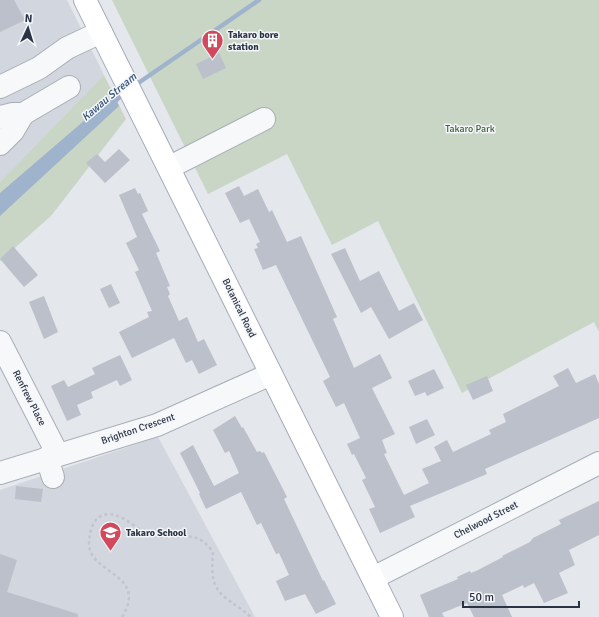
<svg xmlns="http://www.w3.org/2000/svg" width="599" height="617" viewBox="0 0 599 617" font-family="Signika,sans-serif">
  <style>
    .built { fill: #d2d6de }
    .green { fill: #c9d6c5 }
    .water { fill: #9fb4cc }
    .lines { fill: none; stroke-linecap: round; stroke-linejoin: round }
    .stream { stroke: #9fb4cc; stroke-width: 4.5 }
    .building { fill: #bbc0ca }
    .minor-casing { stroke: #a9aeb7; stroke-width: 24 }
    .major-casing { stroke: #a3abb8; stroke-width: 24 }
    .path { stroke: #c2c5cb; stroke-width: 2.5; stroke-dasharray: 3 3; stroke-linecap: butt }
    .minor { stroke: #f7f8fa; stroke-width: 22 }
    .major { stroke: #fff; stroke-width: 22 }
    .labels { text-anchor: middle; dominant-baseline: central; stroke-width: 3; stroke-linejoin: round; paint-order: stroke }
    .poi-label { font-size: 10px; font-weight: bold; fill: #2b3445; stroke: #f4f6f9; text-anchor: start }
    .park-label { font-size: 10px; fill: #3f6138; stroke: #f4f6f9 }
    .street-label { font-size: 10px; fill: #2b3445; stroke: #f4f6f9 }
    .water-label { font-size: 11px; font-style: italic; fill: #34527a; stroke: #f4f6f9 }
  </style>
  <rect width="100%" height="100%" fill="#e4e7ec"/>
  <g class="built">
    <polygon points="0,0 67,0 104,75 0,182"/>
    <polygon points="158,437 255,617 0,617 0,490"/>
  </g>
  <g class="green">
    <polygon points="112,0 599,0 599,332 594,322 462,393 378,221 332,245 287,154 208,194"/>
    <polygon points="104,75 126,119 51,216 0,261 0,182"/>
  </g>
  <polygon class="water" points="114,95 119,106 0,216 0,193"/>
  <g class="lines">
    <g class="stream">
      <polyline points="134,86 259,0"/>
      <polyline points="112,104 124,93"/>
    </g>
  </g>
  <g class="building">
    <polygon points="0,0 14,0 25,20 0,32"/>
    <polygon points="219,53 226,68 203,79 196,64"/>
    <polygon points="119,149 130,160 105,183 86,163 97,154 105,162"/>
    <polygon points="239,186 244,196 258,189 269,212 272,210 287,242 301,236 337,317 333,319 354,368 380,354 392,378 372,388 395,434 382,440 387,453 384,454 404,495 429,483 422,469 441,461 434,447 447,440 453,452 491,434 489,430 506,422 503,414 559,386 553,376 568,368 576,383 595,374 599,384 599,418 485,469 487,474 410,506 415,517 380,533 369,509 375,507 362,480 366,478 354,454 352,455 347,444 360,438 344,403 336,407 323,381 330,377 276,265 263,270 254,249 258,248 256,244 260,242 249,219 240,223 225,193"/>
    <polygon points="135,188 138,194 140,193 148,211 142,214 160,251 156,253 170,286 167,287 170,294 168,296 179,321 187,317 198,342 204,339 217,365 199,374 192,360 186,363 174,338 132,358 119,332 149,317 147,312 152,311 135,272 139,270 126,243 137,237 119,195"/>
    <polygon points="13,246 38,275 24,287 0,259"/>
    <polygon points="345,248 360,281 379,271 399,311 414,303 423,320 389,339 371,307 361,313 331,254"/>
    <polygon points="111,284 120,303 109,308 100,289"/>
    <polygon points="44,296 58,332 44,339 29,302"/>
    <polygon points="120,355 132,380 120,386 117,380 91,392 93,398 77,405 81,415 67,421 51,386 64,380 68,387 95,374 92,368"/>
    <polygon points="434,369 444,388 427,396 425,392 415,396 408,381"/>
    <polygon points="487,376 493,391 473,400 466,385"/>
    <polygon points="235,416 242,428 243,427 257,452 260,451 262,453 264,452 287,497 284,499 323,581 324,580 336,604 316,614 305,594 285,601 276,581 289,575 279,553 276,554 261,523 257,525 241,492 206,509 199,494 200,493 180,453 193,445 214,486 239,473 229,451 225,453 213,430"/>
    <polygon points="427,419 435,435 416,444 409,427"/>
    <polygon points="16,486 43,489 41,502 15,499"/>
    <polygon points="599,501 599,535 569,550 575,565 559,573 568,593 544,603 534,583 524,588 523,585 502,595 512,617 474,617 467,603 442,613 444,617 429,617 420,595 458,579 457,577 470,571 471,573 478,570 503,557 502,556 530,542 533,538 561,524 559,520"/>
    <polygon points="0,554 17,560 7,592 78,614 78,617 0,617"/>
  </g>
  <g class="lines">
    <defs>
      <g id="minor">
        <polyline points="0,87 39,68 67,48 101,32"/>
        <polyline points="0,117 13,114 23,114 69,87"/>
        <polyline points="0,144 13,131 23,114"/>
        <polyline points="170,167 264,119"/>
        <polyline points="0,342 58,455"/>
        <polyline points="47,458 53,477"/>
        <polyline points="0,473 157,425 271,374"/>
        <polyline points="373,578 599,463"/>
      </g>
      <polyline id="major" points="85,0 392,617"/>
    </defs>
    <use href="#minor" class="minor-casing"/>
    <use href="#major" class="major-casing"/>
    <path class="path" d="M122,617C149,573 88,574 89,543C90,519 102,506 126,520C134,525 143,533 152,536C156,537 163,537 167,537C189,536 199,533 213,552C209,596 221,592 251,617"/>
    <use href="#minor" class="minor"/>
    <use href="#major" class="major"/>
  </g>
  <defs>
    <symbol id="building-pin" viewBox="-11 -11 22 30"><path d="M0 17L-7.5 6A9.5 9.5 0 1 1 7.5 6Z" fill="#d1495b" stroke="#f4f6f9"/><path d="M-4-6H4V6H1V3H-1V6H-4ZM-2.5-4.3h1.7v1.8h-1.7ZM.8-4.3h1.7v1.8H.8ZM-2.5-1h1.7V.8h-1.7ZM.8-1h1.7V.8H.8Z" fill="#fff"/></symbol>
    <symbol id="school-pin" viewBox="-11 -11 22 30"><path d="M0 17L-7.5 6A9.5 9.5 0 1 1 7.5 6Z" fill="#d1495b" stroke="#f4f6f9"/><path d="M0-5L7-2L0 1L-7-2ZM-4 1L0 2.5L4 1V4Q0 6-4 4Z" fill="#fff"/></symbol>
  </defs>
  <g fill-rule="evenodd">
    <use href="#building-pin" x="200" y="28" width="25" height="34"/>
    <use href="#school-pin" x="98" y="520" width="25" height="34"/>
  </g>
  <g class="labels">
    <g class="poi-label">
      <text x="228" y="35">Takaro bore<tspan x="228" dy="12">station</tspan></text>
      <text x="126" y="533">Takaro School</text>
    </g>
    <g class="park-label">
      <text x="470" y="129">Takaro Park</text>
    </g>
    <g class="street-label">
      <text transform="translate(239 308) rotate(64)">Botanical Road</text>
      <text transform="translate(29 398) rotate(63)">Renfrew Place</text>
      <text transform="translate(138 429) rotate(-19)">Brighton Crescent</text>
      <text transform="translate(486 520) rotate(-27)">Chelwood Street</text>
    </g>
    <g class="water-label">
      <text transform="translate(109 97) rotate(-40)">Kawau Stream</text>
    </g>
  </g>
  <g transform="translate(28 28) rotate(4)" stroke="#f4f6f9" stroke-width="3" paint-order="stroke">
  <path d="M0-3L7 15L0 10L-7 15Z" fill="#2b3445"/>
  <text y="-6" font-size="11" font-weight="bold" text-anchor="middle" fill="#2b3445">N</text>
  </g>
  <path d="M463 601v6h116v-6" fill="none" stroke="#2b3445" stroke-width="2"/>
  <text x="469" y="601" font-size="12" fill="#2b3445" stroke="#f4f6f9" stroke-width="3" paint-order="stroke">50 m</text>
</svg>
